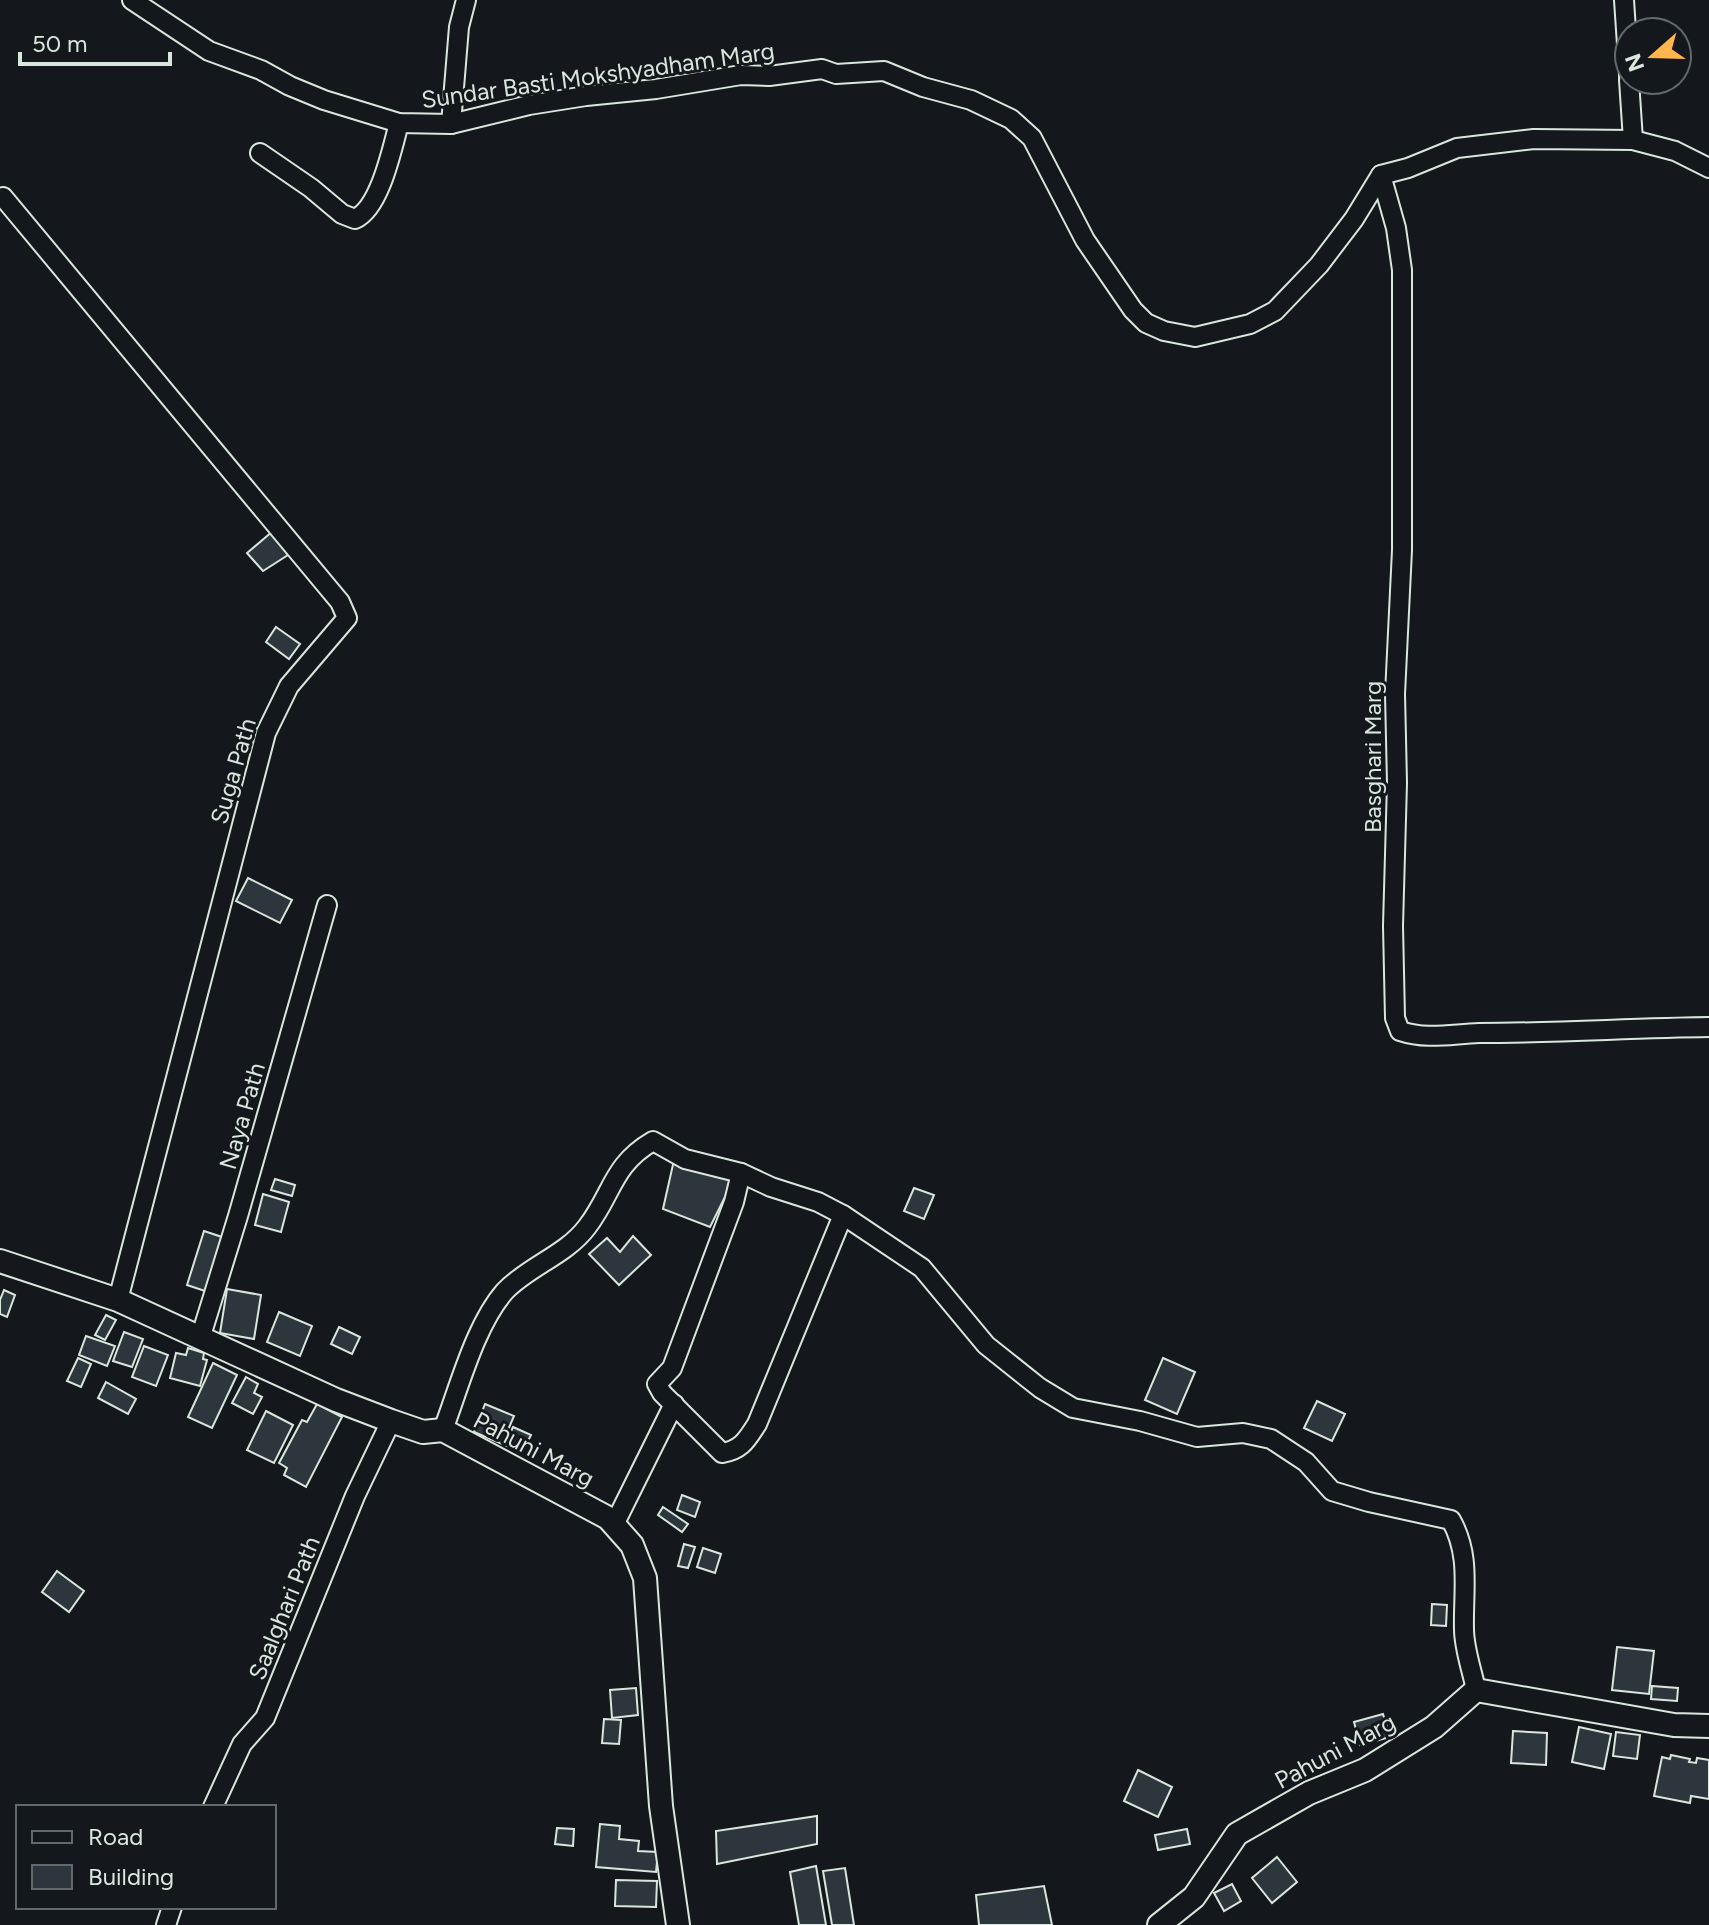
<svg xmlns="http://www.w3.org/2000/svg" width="1709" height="1925" viewBox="0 0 1709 1925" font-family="Figtree,sans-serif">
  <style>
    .building { fill: #2c363c; stroke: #d8e6dc; stroke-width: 2 }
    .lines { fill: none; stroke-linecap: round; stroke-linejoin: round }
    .minor-casing { stroke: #d8e6dc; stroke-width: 22 }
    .tertiary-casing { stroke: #d8e6dc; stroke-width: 26 }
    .minor { stroke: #14181c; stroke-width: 18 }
    .tertiary { stroke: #14181c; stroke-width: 22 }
    .labels { text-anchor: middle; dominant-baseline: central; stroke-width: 6; stroke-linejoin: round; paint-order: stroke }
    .street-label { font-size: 24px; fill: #d8e6dc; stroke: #14181c }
  </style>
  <rect width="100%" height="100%" fill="#14181c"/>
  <g class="building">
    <polygon points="273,531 288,555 263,571 247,553"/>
    <polygon points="276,627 300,644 289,659 266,642"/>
    <polygon points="248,878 292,900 280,923 236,901"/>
    <polygon points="674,1160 733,1181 710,1227 663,1209"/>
    <polygon points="275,1179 295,1185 292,1196 271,1190"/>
    <polygon points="914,1188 934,1195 924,1219 904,1211"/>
    <polygon points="263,1194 289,1202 281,1232 255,1225"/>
    <polygon points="204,1231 222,1237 208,1292 187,1285"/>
    <polygon points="633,1236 651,1255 619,1285 589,1254 607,1238 620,1252"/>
    <polygon points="227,1289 261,1295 254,1339 220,1333"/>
    <polygon points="4,1290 15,1295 7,1317 0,1314 0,1300"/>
    <polygon points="279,1312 312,1326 300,1356 267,1342"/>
    <polygon points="106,1315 116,1320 105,1340 95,1335"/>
    <polygon points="339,1327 360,1337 352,1354 331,1344"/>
    <polygon points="124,1332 143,1339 132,1367 113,1361"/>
    <polygon points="86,1336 115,1346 107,1366 79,1355"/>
    <polygon points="144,1346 168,1355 156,1386 132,1377"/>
    <polygon points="188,1348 204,1353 203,1359 207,1360 200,1386 170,1378 176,1353 186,1355"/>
    <polygon points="78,1358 91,1364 81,1387 67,1381"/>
    <polygon points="1163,1358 1195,1372 1177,1414 1145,1400"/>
    <polygon points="213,1363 237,1375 212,1428 188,1417"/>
    <polygon points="246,1377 258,1384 254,1393 262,1397 253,1414 232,1403"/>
    <polygon points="106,1382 136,1399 128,1414 98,1398"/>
    <polygon points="1317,1401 1345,1414 1332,1441 1304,1428"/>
    <polygon points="317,1404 342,1417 306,1487 284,1475 287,1468 279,1463 302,1420 307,1422"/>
    <polygon points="485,1404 514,1416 502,1444 474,1432"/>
    <polygon points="266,1411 293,1425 274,1463 247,1450"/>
    <polygon points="513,1427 531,1435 522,1453 505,1445"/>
    <polygon points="682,1495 700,1502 695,1517 677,1510"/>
    <polygon points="663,1507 688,1524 682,1532 658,1515"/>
    <polygon points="684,1544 695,1547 688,1568 678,1566"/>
    <polygon points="703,1548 721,1554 715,1573 697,1567"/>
    <polygon points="57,1571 84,1591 69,1612 42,1592"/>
    <polygon points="1432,1604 1447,1605 1446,1626 1431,1625"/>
    <polygon points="1617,1647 1654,1651 1649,1694 1612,1690"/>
    <polygon points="1652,1686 1678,1688 1677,1701 1651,1699"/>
    <polygon points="636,1688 638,1715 612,1718 610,1690"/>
    <polygon points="1383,1714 1390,1737 1360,1745 1354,1722"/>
    <polygon points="604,1719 621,1720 619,1744 602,1743"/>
    <polygon points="1579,1727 1611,1734 1604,1769 1572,1762"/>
    <polygon points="1513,1731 1547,1733 1546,1765 1511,1763"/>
    <polygon points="1616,1732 1640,1735 1637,1759 1613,1756"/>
    <polygon points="1671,1755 1690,1759 1689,1762 1696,1763 1697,1758 1709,1760 1709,1799 1691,1796 1690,1803 1654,1796 1662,1757 1670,1759"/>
    <polygon points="1138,1770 1172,1787 1158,1817 1124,1801"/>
    <polygon points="817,1816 817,1844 717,1864 716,1831"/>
    <polygon points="600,1824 620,1826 619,1839 639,1841 638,1851 658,1852 656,1872 596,1867"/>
    <polygon points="557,1828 574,1829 573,1846 555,1844"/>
    <polygon points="1187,1829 1190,1844 1158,1850 1155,1835"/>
    <polygon points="1277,1857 1297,1882 1272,1903 1252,1878"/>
    <polygon points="816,1866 826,1925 799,1925 790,1872"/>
    <polygon points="845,1868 854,1925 832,1925 823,1871"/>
    <polygon points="616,1880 657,1881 656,1907 615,1906"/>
    <polygon points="1232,1884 1241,1901 1224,1911 1214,1893"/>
    <polygon points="1044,1886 1052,1925 979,1925 976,1895"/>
  </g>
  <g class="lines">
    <defs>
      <g id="minor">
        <polyline points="132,0 209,51 261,70 290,86 324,100 399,123 451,124 529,105 586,96 656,89 741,75 769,76 822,69 836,74 884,71 923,87 971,100 1011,119 1032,138 1085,240 1133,310 1146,323 1164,331 1195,337 1250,324 1275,311 1319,265 1354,219 1381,175 1408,168 1457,148 1534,139 1633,140 1675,151 1709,168"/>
        <polyline points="1624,0 1629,75"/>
        <polyline points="1629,80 1633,140"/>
        <polyline points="451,124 459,27 466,0"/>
        <path d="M260,153L311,188L342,214L355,219C380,208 392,149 399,123"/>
        <path d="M1381,175L1396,228L1402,270V550L1395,694L1397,783L1393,926L1395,1018L1400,1031C1427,1040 1451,1034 1479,1033C1556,1033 1632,1028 1709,1027"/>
        <polyline points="3,197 340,602 347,618 289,686 266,733 118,1300"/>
        <path d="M741,1173L734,1202L672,1368L657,1384L662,1393L722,1453C742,1450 747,1439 757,1424L843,1215"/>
        <polyline points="200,1339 238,1216 327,905"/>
        <path d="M443,1430C459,1388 475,1325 505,1291C529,1266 566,1255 587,1227C613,1193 612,1165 653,1141L685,1159L741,1173L771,1187L818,1202L843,1215L922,1268L986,1345L1040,1388L1073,1408L1140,1421L1197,1437L1243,1433L1271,1439L1306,1462L1332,1491L1369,1502L1451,1520C1471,1556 1463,1590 1464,1629C1464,1649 1472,1670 1476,1690"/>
        <polyline points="614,1525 674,1404"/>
        <polyline points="213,1807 242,1744 265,1718 355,1496 391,1421"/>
        <polyline points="166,1925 172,1907"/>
      </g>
      <g id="tertiary">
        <polyline points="0,1261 118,1300 336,1400 391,1421 423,1432 443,1430 608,1518 632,1545 645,1578 661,1806 678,1925"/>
        <polyline points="1159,1925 1194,1897 1237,1834 1309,1793 1365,1770 1434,1727 1476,1690 1674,1725 1709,1726"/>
      </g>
    </defs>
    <use href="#minor" class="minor-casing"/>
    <use href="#tertiary" class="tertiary-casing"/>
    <use href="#minor" class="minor"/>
    <use href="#tertiary" class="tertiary"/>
  </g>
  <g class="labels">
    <g class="street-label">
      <text transform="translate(598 75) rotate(-8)">Sundar Basti Mokshyadham Marg</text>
      <text transform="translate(1372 757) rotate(-90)">Basghari Marg</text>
      <text transform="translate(233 771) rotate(-74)">Suga Path</text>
      <text transform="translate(242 1116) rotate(-74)">Naya Path</text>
      <text transform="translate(534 1449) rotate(28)">Pahuni Marg</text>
      <text transform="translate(284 1608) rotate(-68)">Saalghari Path</text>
      <text transform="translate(1335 1751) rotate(-28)">Pahuni Marg</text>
    </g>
  </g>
  <rect x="16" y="1805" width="260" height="104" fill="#14181c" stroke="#626a69" stroke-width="2"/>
  <rect x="32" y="1831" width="40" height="12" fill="#14181c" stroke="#626a69" stroke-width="2"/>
  <text x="88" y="1845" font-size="24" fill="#d8e6dc">Road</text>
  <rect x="32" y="1865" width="40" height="24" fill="#2c363c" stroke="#626a69" stroke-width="2"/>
  <text x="88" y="1885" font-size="24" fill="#d8e6dc">Building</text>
  <g transform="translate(1653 56) rotate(250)"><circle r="38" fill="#14181c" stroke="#626a69" stroke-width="2"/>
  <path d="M0-6L14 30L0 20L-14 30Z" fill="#ffb74d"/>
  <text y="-12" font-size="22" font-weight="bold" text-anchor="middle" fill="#d8e6dc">N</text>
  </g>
  <path d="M20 52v12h150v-12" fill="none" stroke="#d8e6dc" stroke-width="4"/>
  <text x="32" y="52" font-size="24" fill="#d8e6dc" stroke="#14181c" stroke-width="6" paint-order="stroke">50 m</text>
</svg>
